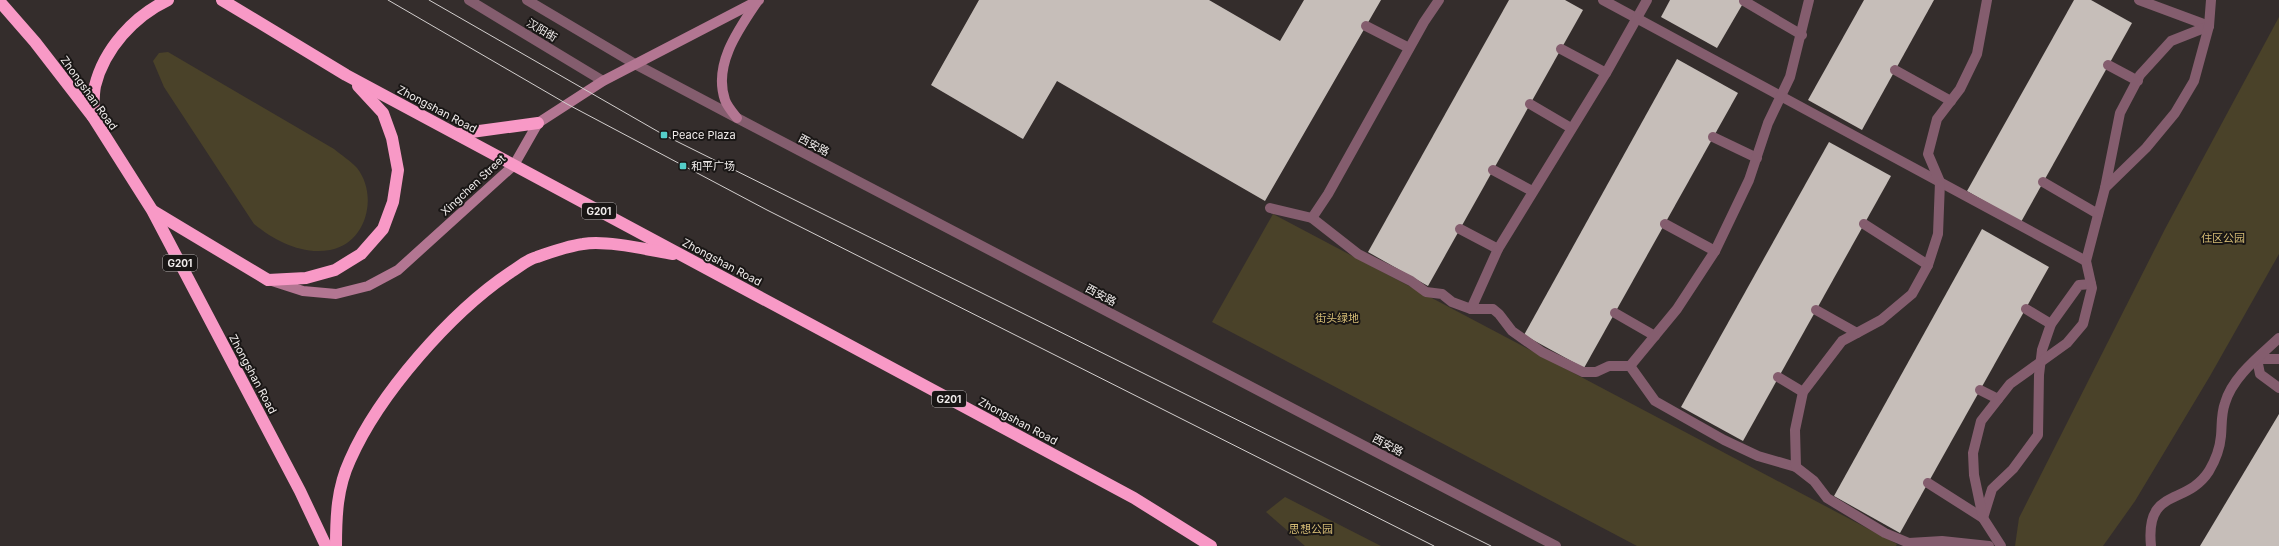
<svg xmlns="http://www.w3.org/2000/svg" width="2279" height="546" viewBox="0 0 2279 546" font-family="Inter,'Noto Sans SC',sans-serif">
  <style>
    .green { fill: #4a4229 }
    .building { fill: #c6beb9 }
    .lines { fill: none; stroke-linecap: round; stroke-linejoin: round }
    .lane { stroke: #845d6e; stroke-width: 10 }
    .street { stroke: #845d6e; stroke-width: 10 }
    .secondary { stroke: #b37692; stroke-width: 10 }
    .highway { stroke: #f899c6; stroke-width: 12 }
    .tram { stroke: #d3cfce; stroke-width: 1 }
    .poi-dot { fill: #54cdc8; stroke: #191615; stroke-width: 1.5 }
    .labels { text-anchor: middle; dominant-baseline: central; stroke-width: 4; stroke-linejoin: round; paint-order: stroke }
    .shield { fill: #191615; stroke: #b0acac; stroke-width: 1 }
    .shield-label { font-size: 10px; font-weight: bold; fill: #f1edec }
    .street-label { font-size: 11px; fill: #f1edec; stroke: #191615 }
    .poi-label { font-size: 11px; fill: #f1edec; stroke: #191615; text-anchor: start }
    .park-label { font-size: 11px; fill: #d5bc75; stroke: #191615 }
  </style>
  <rect width="100%" height="100%" fill="#342d2c"/>
  <g class="green">
    <polygon points="2279,17 2279,254 2210,376 2135,501 2103,546 2015,546 2019,518 2165,229"/>
    <path d="M168,52L334,149C341,155 351,161 357,168C379,196 366,244 330,250C302,255 275,241 254,224L164,87L153,61L159,53Z"/>
    <polygon points="1273,214 1897,544 1896,546 1637,546 1212,322"/>
    <polygon points="1285,497 1381,546 1305,546 1266,512"/>
  </g>
  <g class="building">
    <polygon points="979,0 1209,0 1280,41 1304,0 1381,0 1265,201 1057,81 1023,139 931,85"/>
    <polygon points="1509,0 1565,0 1583,10 1428,286 1368,252"/>
    <polygon points="1670,0 1745,0 1717,48 1661,17"/>
    <polygon points="1864,0 1934,0 1862,130 1808,100"/>
    <polygon points="2074,0 2091,0 2132,23 2021,222 1967,191"/>
    <polygon points="1677,59 1738,93 1584,368 1524,335"/>
    <polygon points="1829,142 1891,176 1743,441 1681,407"/>
    <polygon points="1982,229 2049,267 1900,533 1834,496"/>
    <polygon points="2279,414 2279,546 2200,546"/>
  </g>
  <g class="lines">
    <g class="lane">
      <polyline points="1603,0 2086,261"/>
      <polyline points="2139,0 2209,26"/>
      <polyline points="1744,1 1802,35"/>
      <polyline points="1366,26 1409,48"/>
      <polyline points="1561,49 1606,73"/>
      <polyline points="2108,65 2138,81"/>
      <polyline points="1895,70 1951,101"/>
      <polyline points="1530,104 1571,128"/>
      <polyline points="1713,137 1757,158"/>
      <polyline points="1493,170 1532,191"/>
      <polyline points="2043,182 2098,214"/>
      <polyline points="2105,188 2120,113 2140,75 2171,41 2209,26"/>
      <polyline points="1270,208 1312,218 1358,254 1411,281 1426,292 1442,294 1452,302 1471,309 1493,309 1499,314 1512,331 1542,352 1583,372 1596,372 1609,366 1630,366 1655,401 1724,440 1758,456 1796,467 1814,481 1827,498 1885,533 1909,543 1942,541 1989,546"/>
      <polyline points="1312,218 1328,194 1424,22 1439,0"/>
      <polyline points="1665,224 1715,251"/>
      <polyline points="1864,224 1928,265"/>
      <polyline points="1460,229 1498,249"/>
      <polyline points="1471,309 1498,249 1606,73 1647,0"/>
      <polyline points="2026,309 2051,324"/>
      <polyline points="1816,310 1857,333"/>
      <polyline points="1615,313 1655,336"/>
      <polyline points="2279,359 2257,359 2260,374 2279,388"/>
      <polyline points="1630,366 1677,309 1715,251 1749,180 1768,123 1790,77 1809,0"/>
      <polyline points="1778,377 1803,392"/>
      <polyline points="1980,390 1998,399"/>
      <polyline points="1796,467 1795,430 1803,392 1842,341 1881,320 1912,294 1928,265 1938,234 1940,182 1928,154 1937,119 1960,89 1977,54 1987,0"/>
      <polyline points="1928,483 1983,518 1992,489 2013,469 2038,435 2039,375 2042,350 2051,324 2079,285 2091,284"/>
      <polyline points="2001,546 1983,518 1974,475 1973,453 1981,421 2010,384 2067,343 2083,324 2092,288 2086,261 2105,188 2146,148 2175,113 2194,81 2209,26 2211,0"/>
      <path d="M2151,546C2145,486 2186,507 2209,471C2215,461 2220,447 2221,436C2222,425 2221,414 2225,403C2233,376 2260,356 2279,338"/>
    </g>
    <g class="street">
      <polyline points="469,0 603,81"/>
      <polyline points="527,0 635,64 737,118 1556,546"/>
    </g>
    <g class="secondary">
      <path d="M737,118C733,113 727,106 725,100C713,65 738,30 757,2"/>
      <polyline points="272,281 303,291 336,294 368,286 398,270 514,165 538,123 603,81 759,0"/>
    </g>
    <g class="highway">
      <polyline points="222,0 346,75 1134,498 1211,546"/>
      <polyline points="0,2 35,42 93,117 152,210 300,491 326,546"/>
      <path d="M93,117C94,107 93,96 95,86C104,49 134,16 168,0"/>
      <polyline points="457,134 538,123"/>
      <polyline points="153,211 268,280 306,278 335,270 361,254 383,229 393,202 398,170 392,138 383,113 358,86"/>
      <path d="M336,546C336,516 337,488 350,460C379,394 451,312 511,272C519,267 528,259 537,257C551,252 568,246 583,244C607,240 649,250 673,254"/>
    </g>
    <g class="tram">
      <polyline points="388,0 567,104 767,210 1434,546"/>
      <polyline points="429,0 664,135 1491,546"/>
    </g>
  </g>
  <g class="poi-dot">
    <rect x="660" y="131" width="8" height="8" rx="2"/>
    <rect x="679" y="162" width="8" height="8" rx="2"/>
  </g>
  <g class="labels">
    <g class="shield">
      <rect x="582" y="203" width="34" height="16" rx="3"/>
      <rect x="163" y="255" width="34" height="16" rx="3"/>
      <rect x="932" y="391" width="34" height="16" rx="3"/>
    </g>
    <g class="shield-label">
      <text x="599" y="211">G201</text>
      <text x="180" y="263">G201</text>
      <text x="949" y="399">G201</text>
    </g>
    <g class="street-label">
      <text transform="translate(542 30) rotate(31)">汉阳街</text>
      <text transform="translate(89 93) rotate(54)">Zhongshan Road</text>
      <text transform="translate(437 109) rotate(28)">Zhongshan Road</text>
      <text transform="translate(814 145) rotate(28)">西安路</text>
      <text transform="translate(473 185) rotate(-43)">Xingchen Street</text>
      <text transform="translate(722 262) rotate(28)">Zhongshan Road</text>
      <text transform="translate(1101 295) rotate(28)">西安路</text>
      <text transform="translate(253 374) rotate(62)">Zhongshan Road</text>
      <text transform="translate(1018 421) rotate(28)">Zhongshan Road</text>
      <text transform="translate(1388 445) rotate(28)">西安路</text>
    </g>
    <g class="poi-label">
      <text x="672" y="135">Peace Plaza</text>
      <text x="691" y="166">和平广场</text>
    </g>
    <g class="park-label">
      <text x="2223" y="238">住区公园</text>
      <text x="1337" y="318">街头绿地</text>
      <text x="1311" y="529">思想公园</text>
    </g>
  </g>
</svg>
